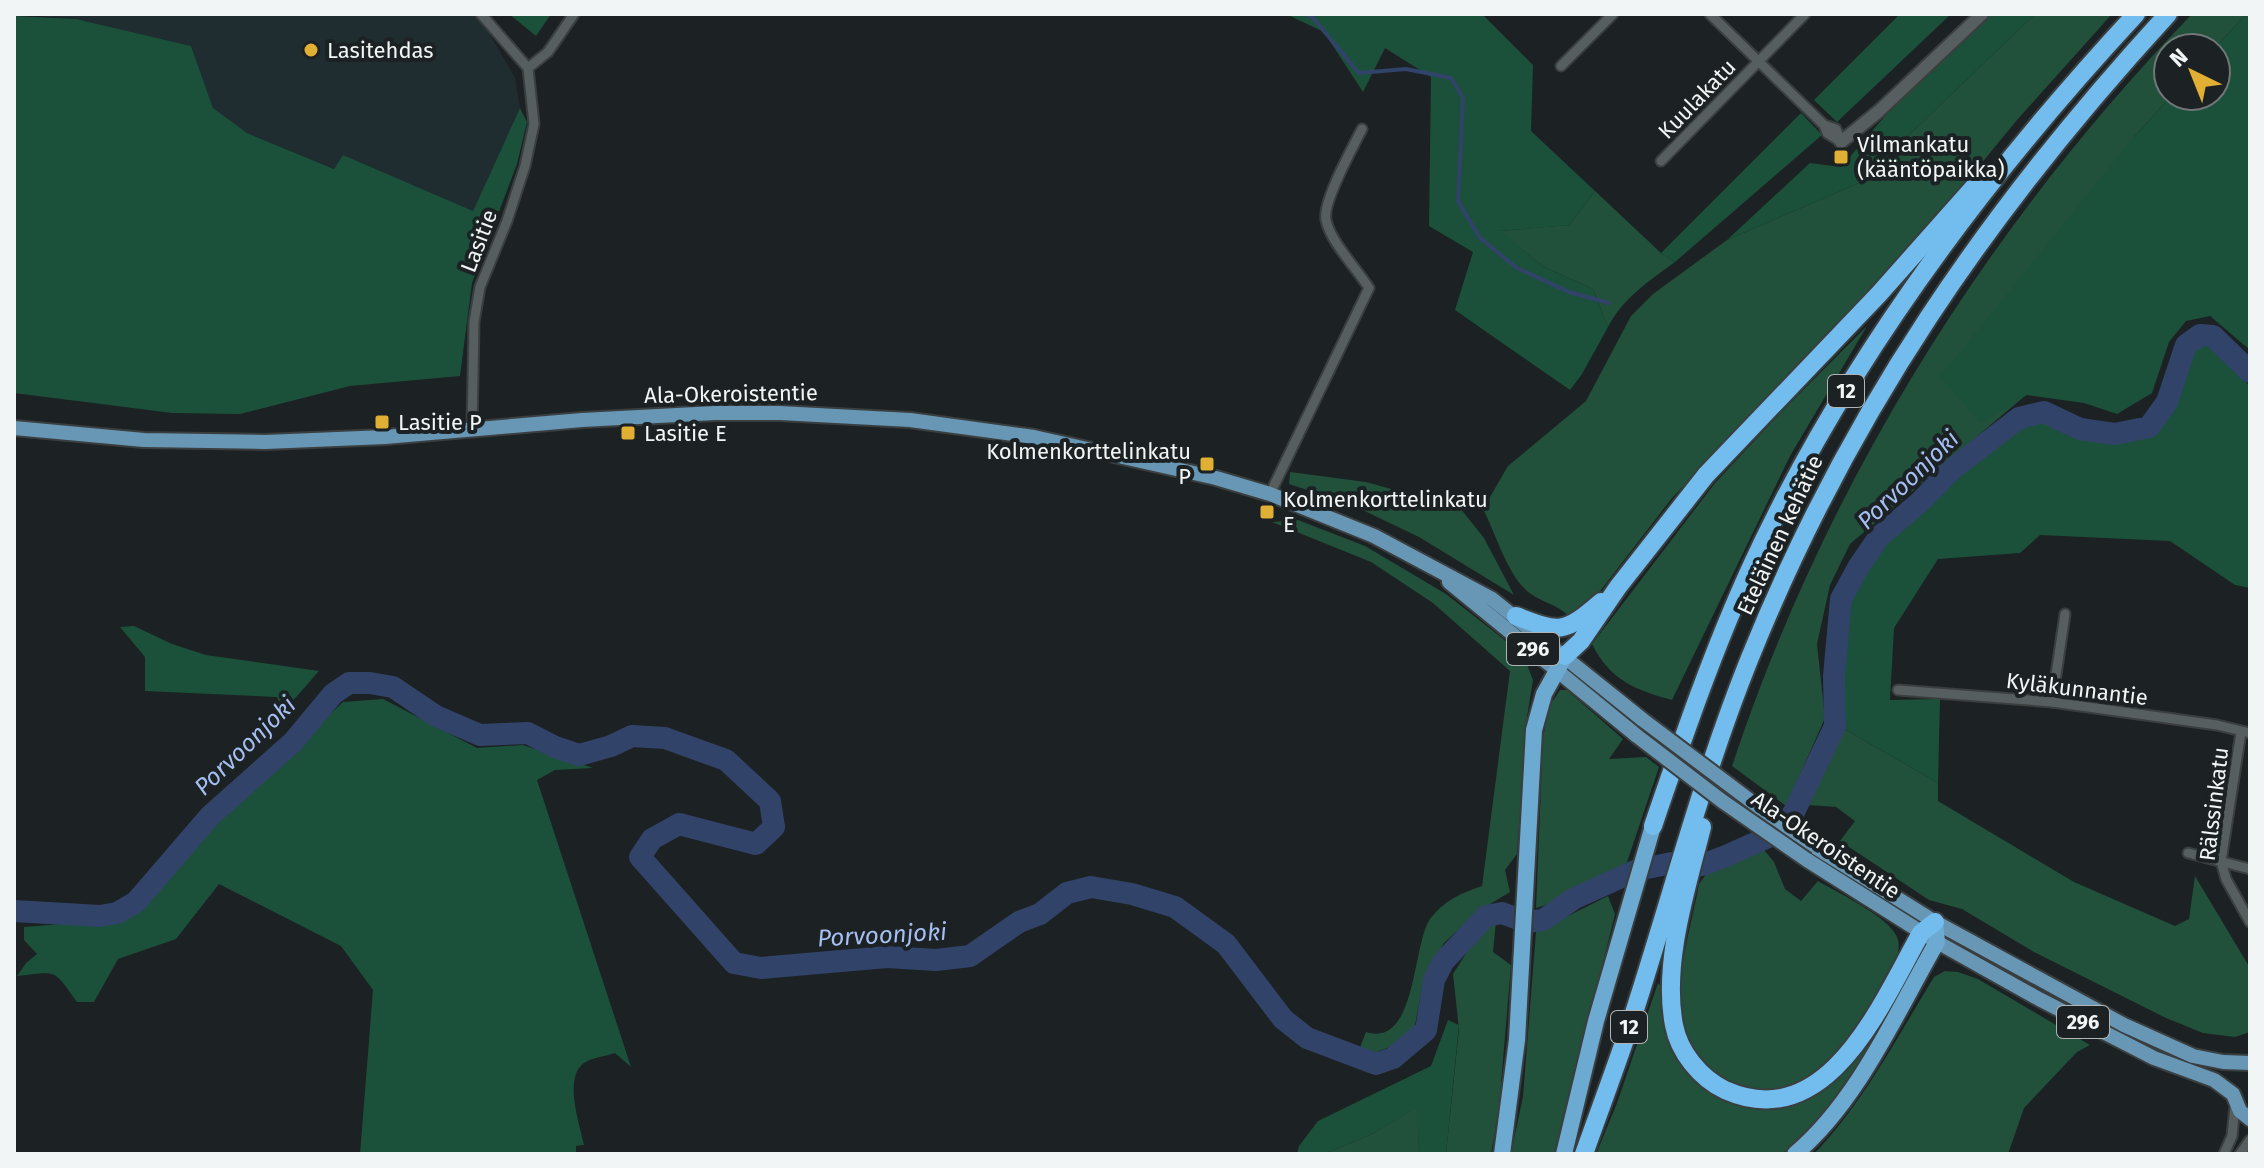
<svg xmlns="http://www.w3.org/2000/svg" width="2264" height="1168" viewBox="0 0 2264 1168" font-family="'Fira Sans',sans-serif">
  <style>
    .built { fill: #202d30 }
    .green { fill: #21503b }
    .forest { fill: #1b513a }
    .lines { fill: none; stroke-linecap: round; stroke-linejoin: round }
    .stream { stroke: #324369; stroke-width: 4 }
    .river { stroke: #324369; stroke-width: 22 }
    .minor-casing { stroke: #3a3e3f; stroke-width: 13 }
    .tertiary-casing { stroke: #3a3e3f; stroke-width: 16 }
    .primary-casing { stroke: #3a3e3f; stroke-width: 18 }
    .trunk-casing { stroke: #3a3e3f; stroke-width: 20 }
    .motorway-casing { stroke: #3a3e3f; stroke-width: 22 }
    .minor { stroke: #575e5f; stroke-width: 9 }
    .tertiary { stroke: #575e5f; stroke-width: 12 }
    .primary { stroke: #6797b5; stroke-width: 14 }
    .trunk { stroke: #6caad2; stroke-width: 16 }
    .motorway { stroke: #72bdee; stroke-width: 18 }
    .primary-bridge-casing { stroke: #3a3e3f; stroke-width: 18; stroke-linecap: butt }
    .primary-bridge { stroke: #6797b5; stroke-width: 14 }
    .poi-dot { fill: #e1af34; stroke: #1c2123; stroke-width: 3 }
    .labels { text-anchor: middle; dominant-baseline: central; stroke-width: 8; stroke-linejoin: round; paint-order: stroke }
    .shield { fill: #1c2123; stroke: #b1b5b6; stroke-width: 2 }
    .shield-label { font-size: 20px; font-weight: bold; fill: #f1f5f5 }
    .poi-label { font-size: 22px; fill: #f1f5f5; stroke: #1c2123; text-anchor: start }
    .street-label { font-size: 22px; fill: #f1f5f5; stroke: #1c2123 }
    .water-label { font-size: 24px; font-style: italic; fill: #a6bff3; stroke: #1c2123 }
  </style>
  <rect width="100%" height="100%" fill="#1c2123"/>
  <polygon class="built" points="14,14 494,14 484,24 515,78 520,108 473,211 343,155 335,169 247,133 213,108 191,46 76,19"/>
  <g class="green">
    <path d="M2035,14H2112L2017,120L1897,266L1672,498L1594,599L1571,619C1559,603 1538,603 1524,588C1506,570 1495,532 1483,509L1508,466L1586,401L1631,316L1653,294L1727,240L1859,183Z"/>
    <path d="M2192,14H2246L2215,48H2168V96H2171L2134,137L2026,395L1850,544L1830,585L1817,644L1825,718L1786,806L1732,766C1825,485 1986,227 2192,14Z"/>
    <path d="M1595,191L1661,253L1675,262C1649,281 1623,298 1608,327L1593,289L1544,267L1499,231L1569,225Z"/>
    <path d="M1867,326L1790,456L1672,700C1635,690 1610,680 1592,644L1715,483L1785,408Z"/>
    <polygon points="1290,472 1366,482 1460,508 1484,538 1514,595 1419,537 1350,504 1289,484"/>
    <path d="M1298,520L1365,546L1446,594L1511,645L1526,662L1533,680L1527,717L1517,854L1505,870L1510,892L1480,910L1444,943L1423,983L1415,1025L1395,1045L1369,1055L1359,1050L1366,1032C1417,1048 1412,945 1430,919C1443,901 1463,892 1482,886L1510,671L1433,603L1371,562L1272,522Z"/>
    <polygon points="1560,690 1567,690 1623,739 1609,759 1646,757 1659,767 1625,868 1582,884 1552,903 1536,908 1543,737 1550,705"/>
    <polygon points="1841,727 1938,783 1938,801 2074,882 2175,926 2189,919 2195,876 2250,968 2250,1032 2235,1037 2203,1033 2166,1018 2034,952 1962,909 1929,900 1840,841 1855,821 1836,807 1808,805"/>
    <path d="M1764,850L1774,862L1785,889L1801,901L1818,881C1838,893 1888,916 1897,937C1905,956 1883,982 1874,998C1864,1014 1855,1036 1843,1050C1808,1089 1751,1108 1709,1068C1697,1056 1683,1041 1680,1023C1673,987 1692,922 1699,884L1707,873Z"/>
    <polygon points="1608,896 1615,914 1556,1154 1511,1154 1523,1096 1536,932"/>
    <polygon points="1496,921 1493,952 1511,965 1499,1108 1491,1154 1446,1154 1459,1029 1453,974 1482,928"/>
    <path d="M1945,971L1958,972L1978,979L2090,1045L2077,1052L2024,1108L2008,1154H1814C1864,1102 1897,1037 1934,977Z"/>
    <path d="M1905,976L1909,980C1872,1041 1839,1108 1782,1154H1596L1617,1103L1658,983L1663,988L1689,1070L1769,1106L1801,1102L1827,1086L1852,1063Z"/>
    <polygon points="1418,1106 1419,1154 1324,1154 1372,1134"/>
  </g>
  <g class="forest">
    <polygon points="509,14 551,14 536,36"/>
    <polygon points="1286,14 1482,14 1533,65 1531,131 1595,191 1569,225 1500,231 1544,267 1593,289 1608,327 1582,374 1570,390 1455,310 1473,252 1429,226 1431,77 1385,48 1363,92 1324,32"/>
    <polygon points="1900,14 1951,14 1837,122 1814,100"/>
    <polygon points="1991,14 2035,14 1859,183 1727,240 1810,163 1841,167 1892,108"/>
    <polygon points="2246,14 2250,14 2250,350 2210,316 2186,321 2169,342 2152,393 2117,414 2084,403 2027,395 1981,423 1940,377 2134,137 2171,96 2216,96 2215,48"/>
    <polygon points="14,16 76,19 191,46 213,108 247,133 334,169 343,155 473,211 520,108 527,122 517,164 472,283 460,376 350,386 240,414 172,413 14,393"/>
    <polygon points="1801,113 1822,135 1675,262 1661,253"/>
    <polygon points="2202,345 2209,346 2250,386 2250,588 2235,585 2170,541 2040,535 2020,553 1938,559 1894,628 1890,700 1940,699 1938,783 1841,727 1841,674 1851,596 1869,564 1887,541 1926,507 1954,474 2022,425 2045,423 2078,436 2114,440 2150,434 2175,404 2192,348"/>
    <polygon points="134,626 172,644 206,655 319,671 283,712 277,697 145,691 145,657 120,627"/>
    <path d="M383,699L477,748L523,745L593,768L555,770L537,780L631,1067L615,1053C606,1056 591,1058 584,1063C563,1078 580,1125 584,1145L576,1146V1154H360L373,990L341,946L219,884L176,939L118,959L94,1002H77C53,969 59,971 17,976L26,963L37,954L24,940V927L122,919L143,908L216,821L343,702Z"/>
    <polygon points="1448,1020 1459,1025 1446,1154 1419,1154 1417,1107 1372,1134 1324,1154 1297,1154 1299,1146 1318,1121 1431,1066"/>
  </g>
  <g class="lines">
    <polyline class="stream" points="1306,14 1313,18 1359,73 1406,69 1451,78 1463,98 1458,201 1480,238 1517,268 1569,292 1609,303"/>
    <polyline class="river" points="14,911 100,916 117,913 136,902 210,816 293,742 333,694 349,683 370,683 393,687 436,716 480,735 528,733 555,747 579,755 611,746 632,736 665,738 726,760 770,801 774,827 756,844 679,824 652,839 640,857 734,963 761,968 887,957 936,960 970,956 1019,922 1040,914 1067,893 1091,887 1132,894 1175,907 1226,944 1283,1019 1307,1038 1376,1064 1393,1058 1426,1030 1434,980 1443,962 1486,916 1502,913 1526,922 1543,920 1575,898 1637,870 1682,861 1702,865 1726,856 1766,838 1793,814 1835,726 1834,676 1841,599 1859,566 1879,537 1921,501 1951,470 2019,418 2044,412 2080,429 2115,434 2149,427 2167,402 2186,345 2200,335 2213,336 2250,372"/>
    <defs>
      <g id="minor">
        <polyline points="1710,14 1824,125 1827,133 1841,142"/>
        <polyline points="1561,66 1613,14"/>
        <polyline points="528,68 548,52 574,14"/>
        <polyline points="1824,125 1836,129 1841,142"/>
        <polyline points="1661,161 1805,14"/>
        <polyline points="472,430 474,322 480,287 507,221 525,166 534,124 528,68 481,14"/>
        <path d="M1270,494L1369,288C1357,269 1330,241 1326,220C1322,202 1353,147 1362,129"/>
        <polyline points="1898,690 2052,702 2217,725 2250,733"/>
        <polyline points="2052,702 2065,614"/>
        <polyline points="2241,732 2221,861 2226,879 2250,922"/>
        <polyline points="2188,853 2250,869"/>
        <polyline points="2224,1154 2232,1136 2235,1106"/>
        <polyline points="2240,1154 2250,1140"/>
      </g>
      <polyline id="tertiary" points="1841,142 1879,111 1982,14"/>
      <g id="primary">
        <polyline points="14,428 144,440 265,442 385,437 582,420 715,413 780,413 910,420 1034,437 1216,478 1270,494 1374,536 1492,599 1643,720"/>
        <polyline points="1449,582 1637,736"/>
        <polyline points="1760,808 1815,847 1935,922 2124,1025 2193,1056 2223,1062 2250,1063"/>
        <polyline points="1807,860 1937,942 2039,999 2154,1058 2214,1080 2233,1094 2240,1111 2250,1119"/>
      </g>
      <g id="trunk">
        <polyline points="1502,1154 1517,1040 1534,730 1544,694 1565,656"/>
        <polyline points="1564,1154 1596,1021 1653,826"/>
        <path d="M1795,1154C1858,1101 1896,1013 1937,942L1935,922"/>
      </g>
      <g id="motorway">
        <path d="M1516,616C1560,633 1564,634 1601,602"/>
        <polyline points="1565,656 1581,641 1618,587 1706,475 1879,294 1982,178"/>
        <path d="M1653,826C1683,738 1713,650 1752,565C1846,361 1984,178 2136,14"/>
        <path d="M1702,827C1687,887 1662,963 1674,1025C1679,1052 1700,1078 1725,1090C1828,1136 1882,1002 1921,933L1935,922"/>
        <path d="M1584,1154C1600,1109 1617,1064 1632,1019C1671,899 1702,777 1749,660C1848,413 1989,209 2168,14"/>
      </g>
    </defs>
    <use href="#minor" class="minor-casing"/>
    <use href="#tertiary" class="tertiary-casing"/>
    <use href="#primary" class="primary-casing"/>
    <use href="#trunk" class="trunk-casing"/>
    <use href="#motorway" class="motorway-casing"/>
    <use href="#minor" class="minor"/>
    <use href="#tertiary" class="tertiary"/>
    <use href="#primary" class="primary"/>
    <use href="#trunk" class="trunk"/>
    <use href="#motorway" class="motorway"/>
    <defs>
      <g id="primary-bridge">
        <polyline points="1643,720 1760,808"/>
        <polyline points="1637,736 1722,801 1807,860"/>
      </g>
    </defs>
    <use href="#primary-bridge" class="primary-bridge-casing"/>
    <use href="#primary-bridge" class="primary-bridge"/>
  </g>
  <g class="poi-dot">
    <circle cx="311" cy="50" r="8"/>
    <rect x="1833" y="149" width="16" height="16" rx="4"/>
    <rect x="374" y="414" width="16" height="16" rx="4"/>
    <rect x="620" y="425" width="16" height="16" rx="4"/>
    <rect x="1199" y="456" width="16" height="16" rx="4"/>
    <rect x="1259" y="504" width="16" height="16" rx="4"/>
  </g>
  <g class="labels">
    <g class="shield">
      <rect x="1828" y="375" width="36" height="32" rx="6"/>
      <rect x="1507" y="633" width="52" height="32" rx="6"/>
      <rect x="2057" y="1006" width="52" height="32" rx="6"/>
      <rect x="1611" y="1011" width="36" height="32" rx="6"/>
    </g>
    <g class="shield-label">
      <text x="1846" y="391">12</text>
      <text x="1533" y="649">296</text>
      <text x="2083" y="1022">296</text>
      <text x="1629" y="1027">12</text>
    </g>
    <g class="poi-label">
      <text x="327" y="50">Lasitehdas</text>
      <text x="1857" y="144">Vilmankatu<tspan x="1857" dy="25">(kääntöpaikka)</tspan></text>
      <text x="398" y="422">Lasitie P</text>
      <text x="644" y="433">Lasitie E</text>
      <text x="1191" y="451" text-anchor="end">Kolmenkorttelinkatu<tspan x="1191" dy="25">P</tspan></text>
      <text x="1283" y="499">Kolmenkorttelinkatu<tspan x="1283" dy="25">E</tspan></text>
    </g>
    <g class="street-label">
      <text transform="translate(1697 99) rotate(-46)">Kuulakatu</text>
      <text transform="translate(479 241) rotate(-69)">Lasitie</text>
      <text transform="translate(731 394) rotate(-1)">Ala-Okeroistentie</text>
      <text transform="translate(1780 535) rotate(-65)">Eteläinen kehätie</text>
      <text transform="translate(2077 689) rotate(7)">Kyläkunnantie</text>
      <text transform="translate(2214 804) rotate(-83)">Rälssinkatu</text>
      <text transform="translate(1826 845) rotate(34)">Ala-Okeroistentie</text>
    </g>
    <g class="water-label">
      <text transform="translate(1908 480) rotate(-44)">Porvoonjoki</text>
      <text transform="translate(245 746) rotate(-44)">Porvoonjoki</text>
      <text transform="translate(882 935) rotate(-3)">Porvoonjoki</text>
    </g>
  </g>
  <rect width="2264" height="1168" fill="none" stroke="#f1f5f5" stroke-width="32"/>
  <g transform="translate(2192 72) rotate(317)"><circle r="38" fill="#1c2123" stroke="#717677" stroke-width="2"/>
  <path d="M0-6L14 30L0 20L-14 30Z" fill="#e1af34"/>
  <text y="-12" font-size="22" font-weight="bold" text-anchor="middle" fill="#f1f5f5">N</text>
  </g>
</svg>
